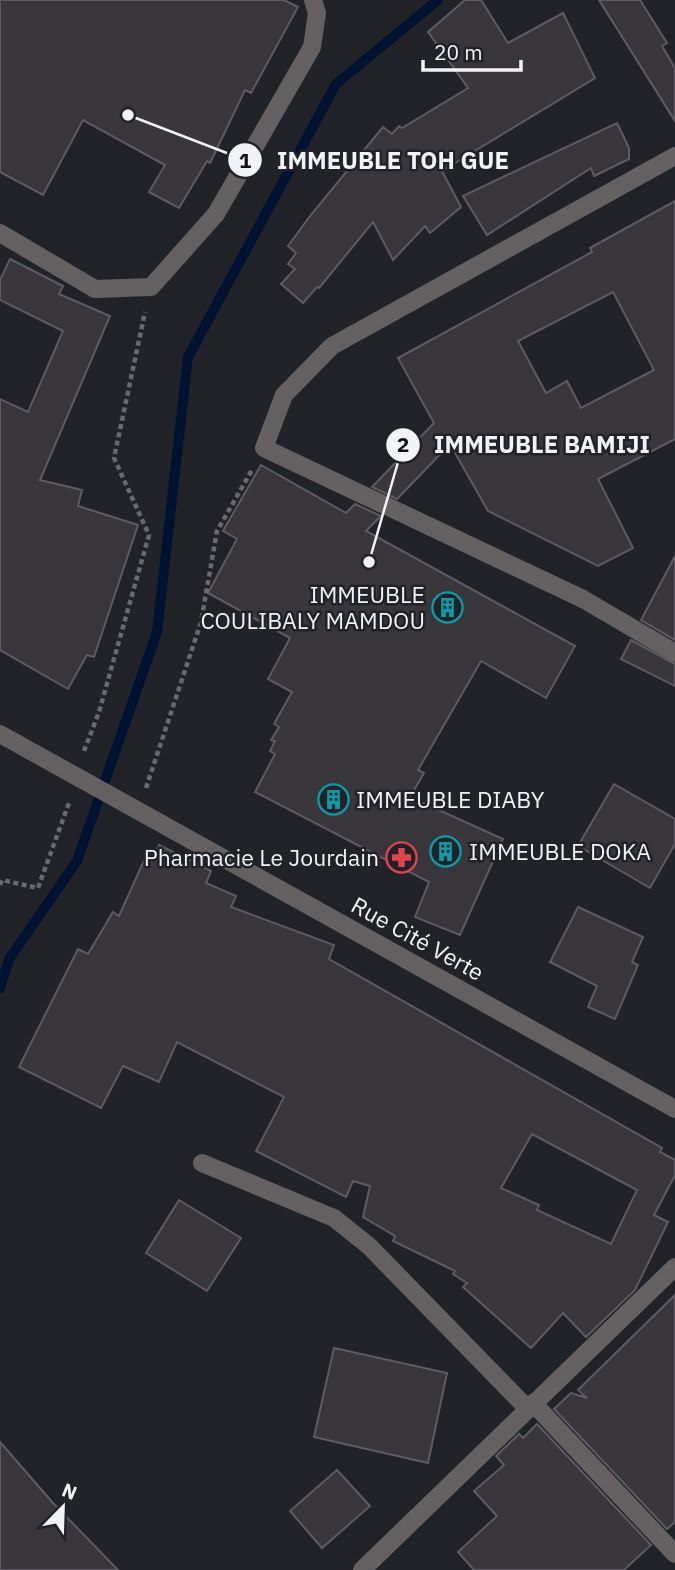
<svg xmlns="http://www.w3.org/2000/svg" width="675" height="1570" viewBox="0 0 675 1570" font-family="'IBM Plex Sans',sans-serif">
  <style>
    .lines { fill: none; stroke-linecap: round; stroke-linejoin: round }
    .stream { stroke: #001232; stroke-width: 10 }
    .building { fill: #39363c; stroke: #5f5b62; stroke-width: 2; fill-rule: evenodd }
    .path { stroke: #696a6f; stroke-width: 4.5; stroke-dasharray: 5 3.5; stroke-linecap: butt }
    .street { stroke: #656162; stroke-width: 18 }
    .labels { text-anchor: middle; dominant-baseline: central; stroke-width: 5; stroke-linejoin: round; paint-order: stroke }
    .poi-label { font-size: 23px; fill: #f2f3f7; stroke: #222329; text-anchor: end }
    .street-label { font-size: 23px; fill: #f2f3f7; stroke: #222329 }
    .leader { fill: none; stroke: #f2f3f7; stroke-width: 2.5 }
    .callout-dot { fill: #f2f3f7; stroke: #222329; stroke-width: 2.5 }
    .mark-label { font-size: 21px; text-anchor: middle; font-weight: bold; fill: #111 }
    .callout-label { font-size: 24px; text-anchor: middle; font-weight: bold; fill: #f2f3f7; stroke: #222329; stroke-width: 5; stroke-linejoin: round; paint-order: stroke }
  </style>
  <rect width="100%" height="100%" fill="#222329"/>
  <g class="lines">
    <polyline class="stream" points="0,988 9,959 77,861 157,632 188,357 336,84 438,0"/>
  </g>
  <g class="building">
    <polygon points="0,0 284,0 298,7 251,93 245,90 210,163 207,161 179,208 149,192 165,165 83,120 43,195 0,172"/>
    <polygon points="465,0 481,0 508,43 563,13 595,78 442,171 461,207 430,233 425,226 393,260 373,222 319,288 317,287 303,303 281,284 295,269 288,264 296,253 288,246 310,216 383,127 392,134 399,126 402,128 468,88 428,32"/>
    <polygon points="599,0 640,0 667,43 662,46 675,68 675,121"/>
    <polygon points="617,123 629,148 629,159 594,176 591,168 487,235 463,196"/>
    <path d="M675,201V439L598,479L633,548L598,566L488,511L450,444L397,499L372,487L434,423L398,358L592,252L590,248ZM613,292L654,370L581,408L567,381L546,393L518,341Z"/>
    <polygon points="10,259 63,286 59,294 110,316 40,480 82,490 78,506 138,525 94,657 87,655 68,689 0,650 0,399 28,412 63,331 0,300 0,280"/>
    <polygon points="261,465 346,513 355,504 381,516 366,531 575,646 546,698 481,661 418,770 424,773 410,797 503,839 460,935 415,917 429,882 255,792 275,754 270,751 275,741 271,740 279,727 274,724 292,692 268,679 290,638 208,593 237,539 223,531"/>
    <polygon points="675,556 675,640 641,620"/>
    <polygon points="631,640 675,664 675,686 621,659"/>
    <polygon points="614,784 675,819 675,844 650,888 578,846"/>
    <path d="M159,845L211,871L206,883L236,896L231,907L334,945L329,959L662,1148L660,1152L675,1160V1175L654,1215L668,1222L635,1290L586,1337L563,1313L531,1348L463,1287L467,1283L453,1274L455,1271L393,1241L395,1236L363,1217L370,1186L353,1181L346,1197L256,1151L284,1097L177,1042L159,1082L123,1066L101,1108L19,1067L78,949L88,954L113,912L119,916L146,856L153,859ZM532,1134L637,1190L611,1244L537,1210L539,1205L501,1188Z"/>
    <polygon points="578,907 643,937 632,962 638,965 615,1019 588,1007 597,986 550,962"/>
    <polygon points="179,1200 241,1238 207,1291 146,1253"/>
    <polygon points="675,1295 675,1522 667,1529 554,1409 571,1393 587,1398 578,1390"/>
    <polygon points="334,1348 447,1373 428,1463 314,1437"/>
    <polygon points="537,1424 651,1545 624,1570 474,1570 458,1552 497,1516 474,1491 504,1465 496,1456 519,1434 523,1438"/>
    <polygon points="0,1442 53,1503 118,1570 0,1570"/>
    <polygon points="337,1470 370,1506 322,1548 290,1511"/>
  </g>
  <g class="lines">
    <g class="path">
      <polyline points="84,751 99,712 149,535 114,458 145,312"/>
      <polyline points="146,788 201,622 217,531 252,470"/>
      <polyline points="0,885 2,880 38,888 70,800"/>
    </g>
    <g class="street">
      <polyline points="675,156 332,346 284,395 264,448 583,599 675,653"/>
      <polyline points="0,233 95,289 151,287 216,214 312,47 317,13 313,0"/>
      <polyline points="0,734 675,1109"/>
      <polyline points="202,1163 334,1218 369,1246 527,1408"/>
      <polyline points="533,1403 675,1554"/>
      <polyline points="362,1570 675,1267"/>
    </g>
  </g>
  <defs>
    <symbol id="building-ring" viewBox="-11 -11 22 22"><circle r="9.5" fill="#222329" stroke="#0f9aa8" stroke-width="1.5"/><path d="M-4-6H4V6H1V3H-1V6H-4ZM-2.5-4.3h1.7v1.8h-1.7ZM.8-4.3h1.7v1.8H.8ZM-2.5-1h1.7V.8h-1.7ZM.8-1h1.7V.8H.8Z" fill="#0f9aa8"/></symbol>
    <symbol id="pharmacy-ring" viewBox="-11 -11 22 22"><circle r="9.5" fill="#222329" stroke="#e0444e" stroke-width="1.5"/><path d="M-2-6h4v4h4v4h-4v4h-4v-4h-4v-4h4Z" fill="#e0444e"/></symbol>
  </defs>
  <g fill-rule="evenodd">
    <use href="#building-ring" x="430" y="590" width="35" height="35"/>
    <use href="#building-ring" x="316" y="782" width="35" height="35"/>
    <use href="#building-ring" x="428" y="834" width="35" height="35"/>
    <use href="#pharmacy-ring" x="384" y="840" width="35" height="35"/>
  </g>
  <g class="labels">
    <g class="poi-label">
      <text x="425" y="594">IMMEUBLE<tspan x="425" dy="26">COULIBALY MAMDOU</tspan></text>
      <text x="356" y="799" text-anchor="start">IMMEUBLE DIABY</text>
      <text x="469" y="851" text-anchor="start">IMMEUBLE DOKA</text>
      <text x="379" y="857">Pharmacie Le Jourdain</text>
    </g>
    <g class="street-label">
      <text transform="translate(418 938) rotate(29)">Rue Cité Verte</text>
    </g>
  </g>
  <path class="leader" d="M128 115L245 160M369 562L403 445"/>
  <g class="callout-dot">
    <circle cx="128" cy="115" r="7"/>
    <circle cx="369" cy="562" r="7"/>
    <circle cx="245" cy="160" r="18"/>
    <circle cx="403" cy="445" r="18"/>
  </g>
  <g class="mark-label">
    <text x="245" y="168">1</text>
    <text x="403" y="452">2</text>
  </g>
  <g class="callout-label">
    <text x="393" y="169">IMMEUBLE TOH GUE</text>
    <text x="542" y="453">IMMEUBLE BAMIJI</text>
  </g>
  <g transform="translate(63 1507) rotate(23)" stroke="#222329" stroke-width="5" paint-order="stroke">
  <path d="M0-5L12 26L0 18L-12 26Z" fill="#f2f3f7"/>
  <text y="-10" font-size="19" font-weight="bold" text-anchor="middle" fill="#f2f3f7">N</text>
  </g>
  <path d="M423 60v10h98v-10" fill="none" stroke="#f2f3f7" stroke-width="3.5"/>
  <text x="434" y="60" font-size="21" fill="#f2f3f7" stroke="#222329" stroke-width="5" paint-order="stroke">20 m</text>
</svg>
